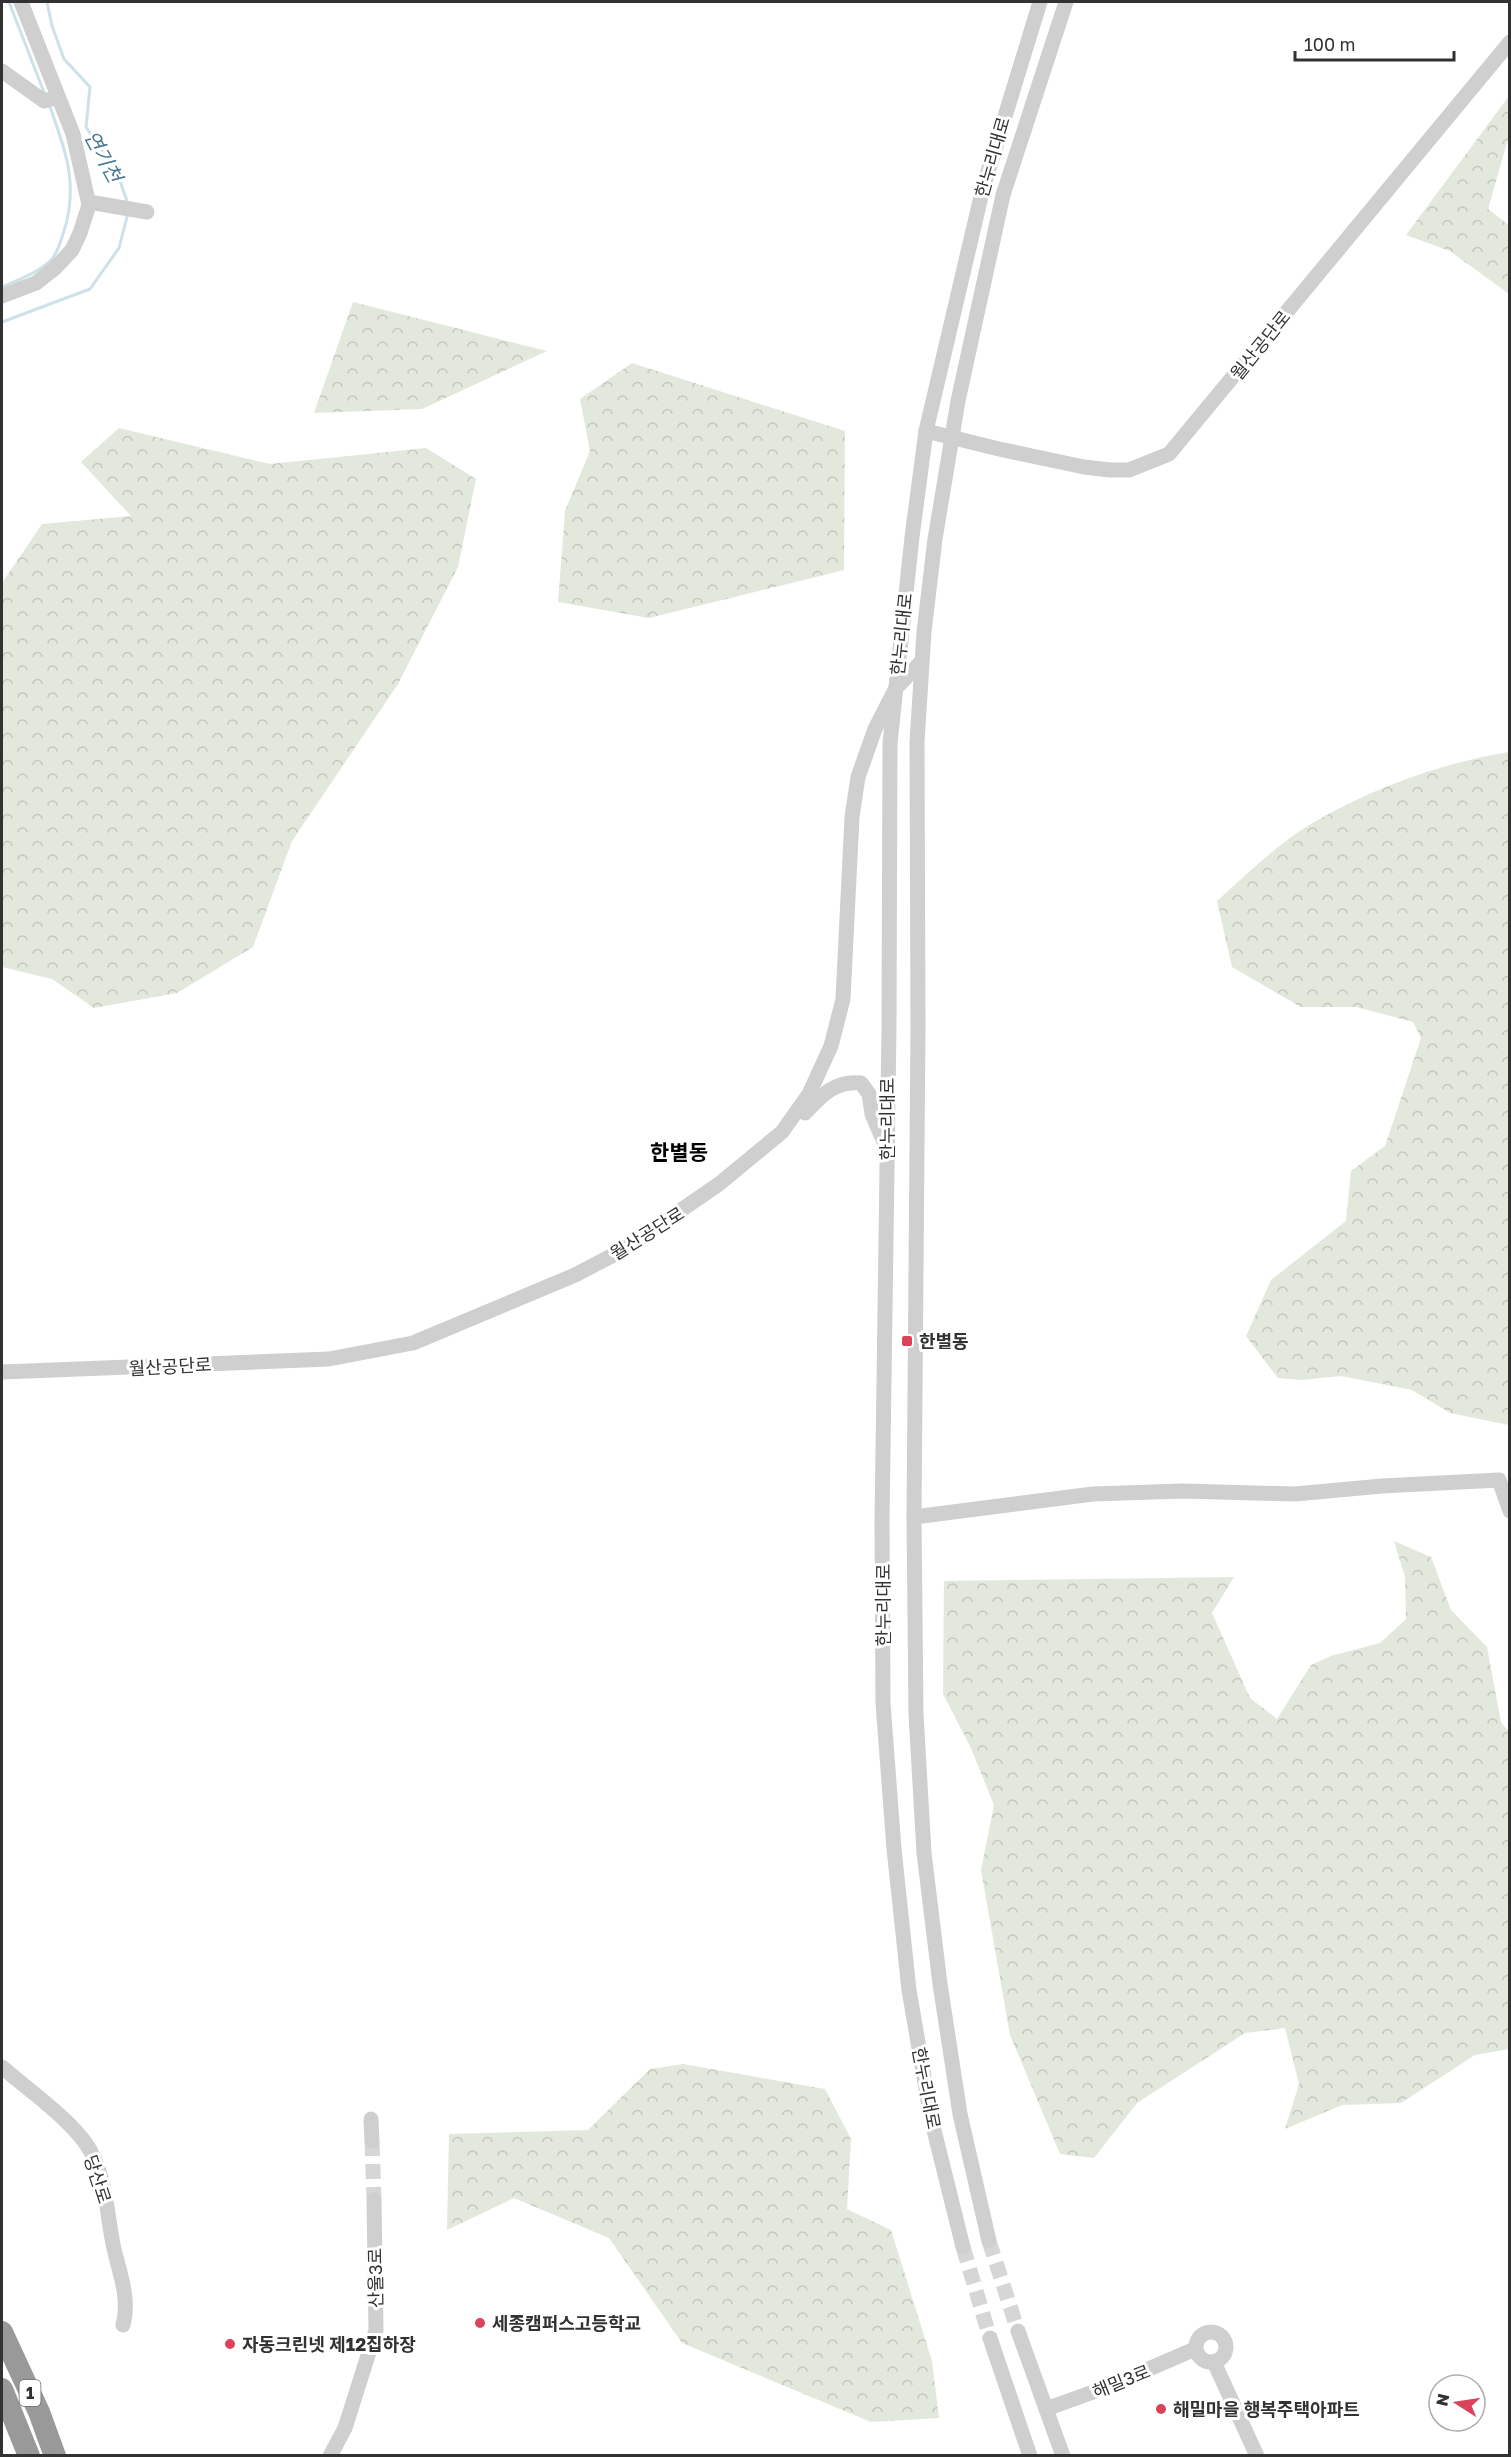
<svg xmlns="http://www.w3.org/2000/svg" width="1511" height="2457" viewBox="0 0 1511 2457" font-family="'Golos Text','Noto Sans KR',sans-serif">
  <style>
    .forest { fill: url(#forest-crowns) }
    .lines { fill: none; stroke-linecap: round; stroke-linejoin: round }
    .stream { stroke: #cde1e9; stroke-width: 3 }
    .minor-tunnel { stroke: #d6d6d6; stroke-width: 15; stroke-dasharray: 15 8; stroke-linecap: butt }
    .minor { stroke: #cfcfcf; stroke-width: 15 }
    .highway { stroke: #999; stroke-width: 22 }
    .poi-dot { fill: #da4359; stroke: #fff; stroke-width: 2 }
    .labels { text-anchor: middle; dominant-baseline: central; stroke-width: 6; stroke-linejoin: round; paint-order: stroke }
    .shield { fill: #fff; stroke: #707070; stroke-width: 1.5 }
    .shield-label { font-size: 16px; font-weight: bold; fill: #323232 }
    .street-label { font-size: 18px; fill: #323232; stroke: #fff }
    .poi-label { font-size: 18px; font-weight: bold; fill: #323232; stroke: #fff; text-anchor: start }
    .water-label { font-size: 20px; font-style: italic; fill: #44788f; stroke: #fff }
    .quarter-label { font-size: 21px; font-weight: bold; fill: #000; stroke: #fff }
  </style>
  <defs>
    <pattern id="forest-crowns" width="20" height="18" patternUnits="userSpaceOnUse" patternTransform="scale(1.5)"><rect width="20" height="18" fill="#e3e8dc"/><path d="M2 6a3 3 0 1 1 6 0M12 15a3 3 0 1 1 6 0" fill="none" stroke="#c3c7bd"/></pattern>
  </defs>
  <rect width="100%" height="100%" fill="#fff"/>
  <g class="forest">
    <polygon points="1509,96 1509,136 1488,209 1509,225 1509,294 1450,251 1406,235"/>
    <polygon points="353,302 547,351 422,409 314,413"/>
    <polygon points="632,363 845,431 844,570 649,618 558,602 565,511 590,451 580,399"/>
    <polygon points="119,428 270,464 426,448 476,479 458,567 398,684 292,841 253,947 177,993 94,1008 52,979 2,967 2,583 42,524 131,516 81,462"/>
    <path d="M1509,752H1510L1509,1425L1450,1413L1412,1390L1341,1376L1301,1380L1278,1378L1246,1336L1271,1280L1346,1221L1351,1171L1385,1146L1421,1038L1413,1022L1356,1007H1301L1232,967L1217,901C1248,873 1279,842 1316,821C1375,787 1442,763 1509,752Z"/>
    <polygon points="1394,1541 1431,1557 1451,1610 1487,1647 1501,1722 1509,1732 1509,2049 1475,2055 1401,2103 1342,2105 1285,2129 1299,2084 1285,2028 1245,2033 1137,2103 1094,2158 1060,2154 1010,2035 981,1870 994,1805 970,1746 943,1694 944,1581 1234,1577 1212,1613 1250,1698 1277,1719 1311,1665 1331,1656 1380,1643 1406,1619 1405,1577"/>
    <polygon points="683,2064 825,2089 851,2139 847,2209 891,2230 932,2361 939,2418 871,2422 682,2343 609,2238 514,2198 447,2230 449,2134 588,2130 650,2069"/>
  </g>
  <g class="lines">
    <g class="stream">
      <polyline points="9,2 45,95"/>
      <polyline points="47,2 52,26 64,59 90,87 86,127 119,178 128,204"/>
      <path d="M2,287C18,280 38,273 51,260C58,253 61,240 64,231C79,183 65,149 49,104"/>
      <polyline points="2,322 90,289 119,248 128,213"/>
    </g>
    <g class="minor-tunnel">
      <polyline points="372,2141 374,2200"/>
      <polyline points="989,2241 1018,2331"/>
      <polyline points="963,2247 990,2338"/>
    </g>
    <g class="minor">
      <polyline points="2,71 44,101 58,97"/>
      <polyline points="89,205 95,203 147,212"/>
      <polyline points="2,296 36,283 55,268 72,250 80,233 89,205 73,134 21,2"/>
      <polyline points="926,431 999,449 1084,467 1110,470 1129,470 1169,454 1510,42"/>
      <path d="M805,1113C821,1096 835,1080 861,1083L869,1094L872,1114L884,1142"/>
      <polyline points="2,1372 329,1359 413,1343 575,1275 623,1250 719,1184 782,1132 809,1094 831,1046 843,999 852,817 858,777 875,729 896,688 921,662"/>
      <polyline points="914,1517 1093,1494 1183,1491 1295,1494 1382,1486 1499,1480 1510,1511"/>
      <path d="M2,2067C27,2089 76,2123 91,2152C107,2182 107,2217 114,2249C120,2274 130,2300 123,2325"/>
      <polyline points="371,2119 372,2141"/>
      <polyline points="989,2241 960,2114 940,1984 924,1853 916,1714 914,1517 918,1026 917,742 924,632 935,539 958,401 1003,195 1066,2"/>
      <polyline points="963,2247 931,2118 909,1990 894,1849 883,1703 882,1522 889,1027 890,743 912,537 926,431 983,188 1040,2"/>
      <polyline points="1018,2331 1063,2456"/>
      <circle cx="1211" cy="2347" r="15"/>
      <polyline points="990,2338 1030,2456"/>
      <polyline points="1214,2362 1257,2456"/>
      <polyline points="1046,2409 1107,2387 1195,2349"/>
      <polyline points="330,2456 345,2428 376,2330 374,2200"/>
    </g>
    <g class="highway">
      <polyline points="2,2332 39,2412 55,2456"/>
      <polyline points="2,2389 29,2456"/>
    </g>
  </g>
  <g class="poi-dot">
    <rect x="901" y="1335" width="12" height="12" rx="3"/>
    <circle cx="480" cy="2323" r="6"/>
    <circle cx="230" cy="2344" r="6"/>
    <circle cx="1161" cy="2409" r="6"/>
  </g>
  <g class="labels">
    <rect class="shield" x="19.5" y="2380" width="21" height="26" rx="4.5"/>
    <g class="shield-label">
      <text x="30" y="2393">1</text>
    </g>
    <g class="street-label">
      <text transform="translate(992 157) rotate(-74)">한누리대로</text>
      <text transform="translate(1260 345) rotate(-51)">월산공단로</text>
      <text transform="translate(901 634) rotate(-84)">한누리대로</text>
      <text transform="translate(887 1119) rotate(-90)">한누리대로</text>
      <text transform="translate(647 1233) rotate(-32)">월산공단로</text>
      <text transform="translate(170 1366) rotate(-3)">월산공단로</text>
      <text transform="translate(883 1605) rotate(-90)">한누리대로</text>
      <text transform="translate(927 2088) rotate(79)">한누리대로</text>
      <text transform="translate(98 2179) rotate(72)">당산로</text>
      <text transform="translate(375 2278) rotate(-91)">산울3로</text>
      <text transform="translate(1121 2381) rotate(-22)">해밀3로</text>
    </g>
    <g class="poi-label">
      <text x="919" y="1341">한별동</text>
      <text x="492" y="2323">세종캠퍼스고등학교</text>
      <text x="242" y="2344">자동크린넷 제12집하장</text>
      <text x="1173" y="2409">해밀마을 행복주택아파트</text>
    </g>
    <g class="water-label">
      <text transform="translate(104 156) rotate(61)">연기천</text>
    </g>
    <g class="quarter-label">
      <text x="679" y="1152">한별동</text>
    </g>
  </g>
  <rect width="1511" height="2457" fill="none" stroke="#323232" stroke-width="6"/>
  <g transform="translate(1457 2403) rotate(282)"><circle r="28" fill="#ffffff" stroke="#adadad" stroke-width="1.5"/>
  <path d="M0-4.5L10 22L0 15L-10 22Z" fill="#da4359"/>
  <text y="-9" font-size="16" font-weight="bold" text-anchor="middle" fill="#323232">N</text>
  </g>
  <path d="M1295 51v9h159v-9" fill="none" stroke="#323232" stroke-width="3"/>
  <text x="1304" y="51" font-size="18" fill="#323232" stroke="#ffffff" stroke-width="4.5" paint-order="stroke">100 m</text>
</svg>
